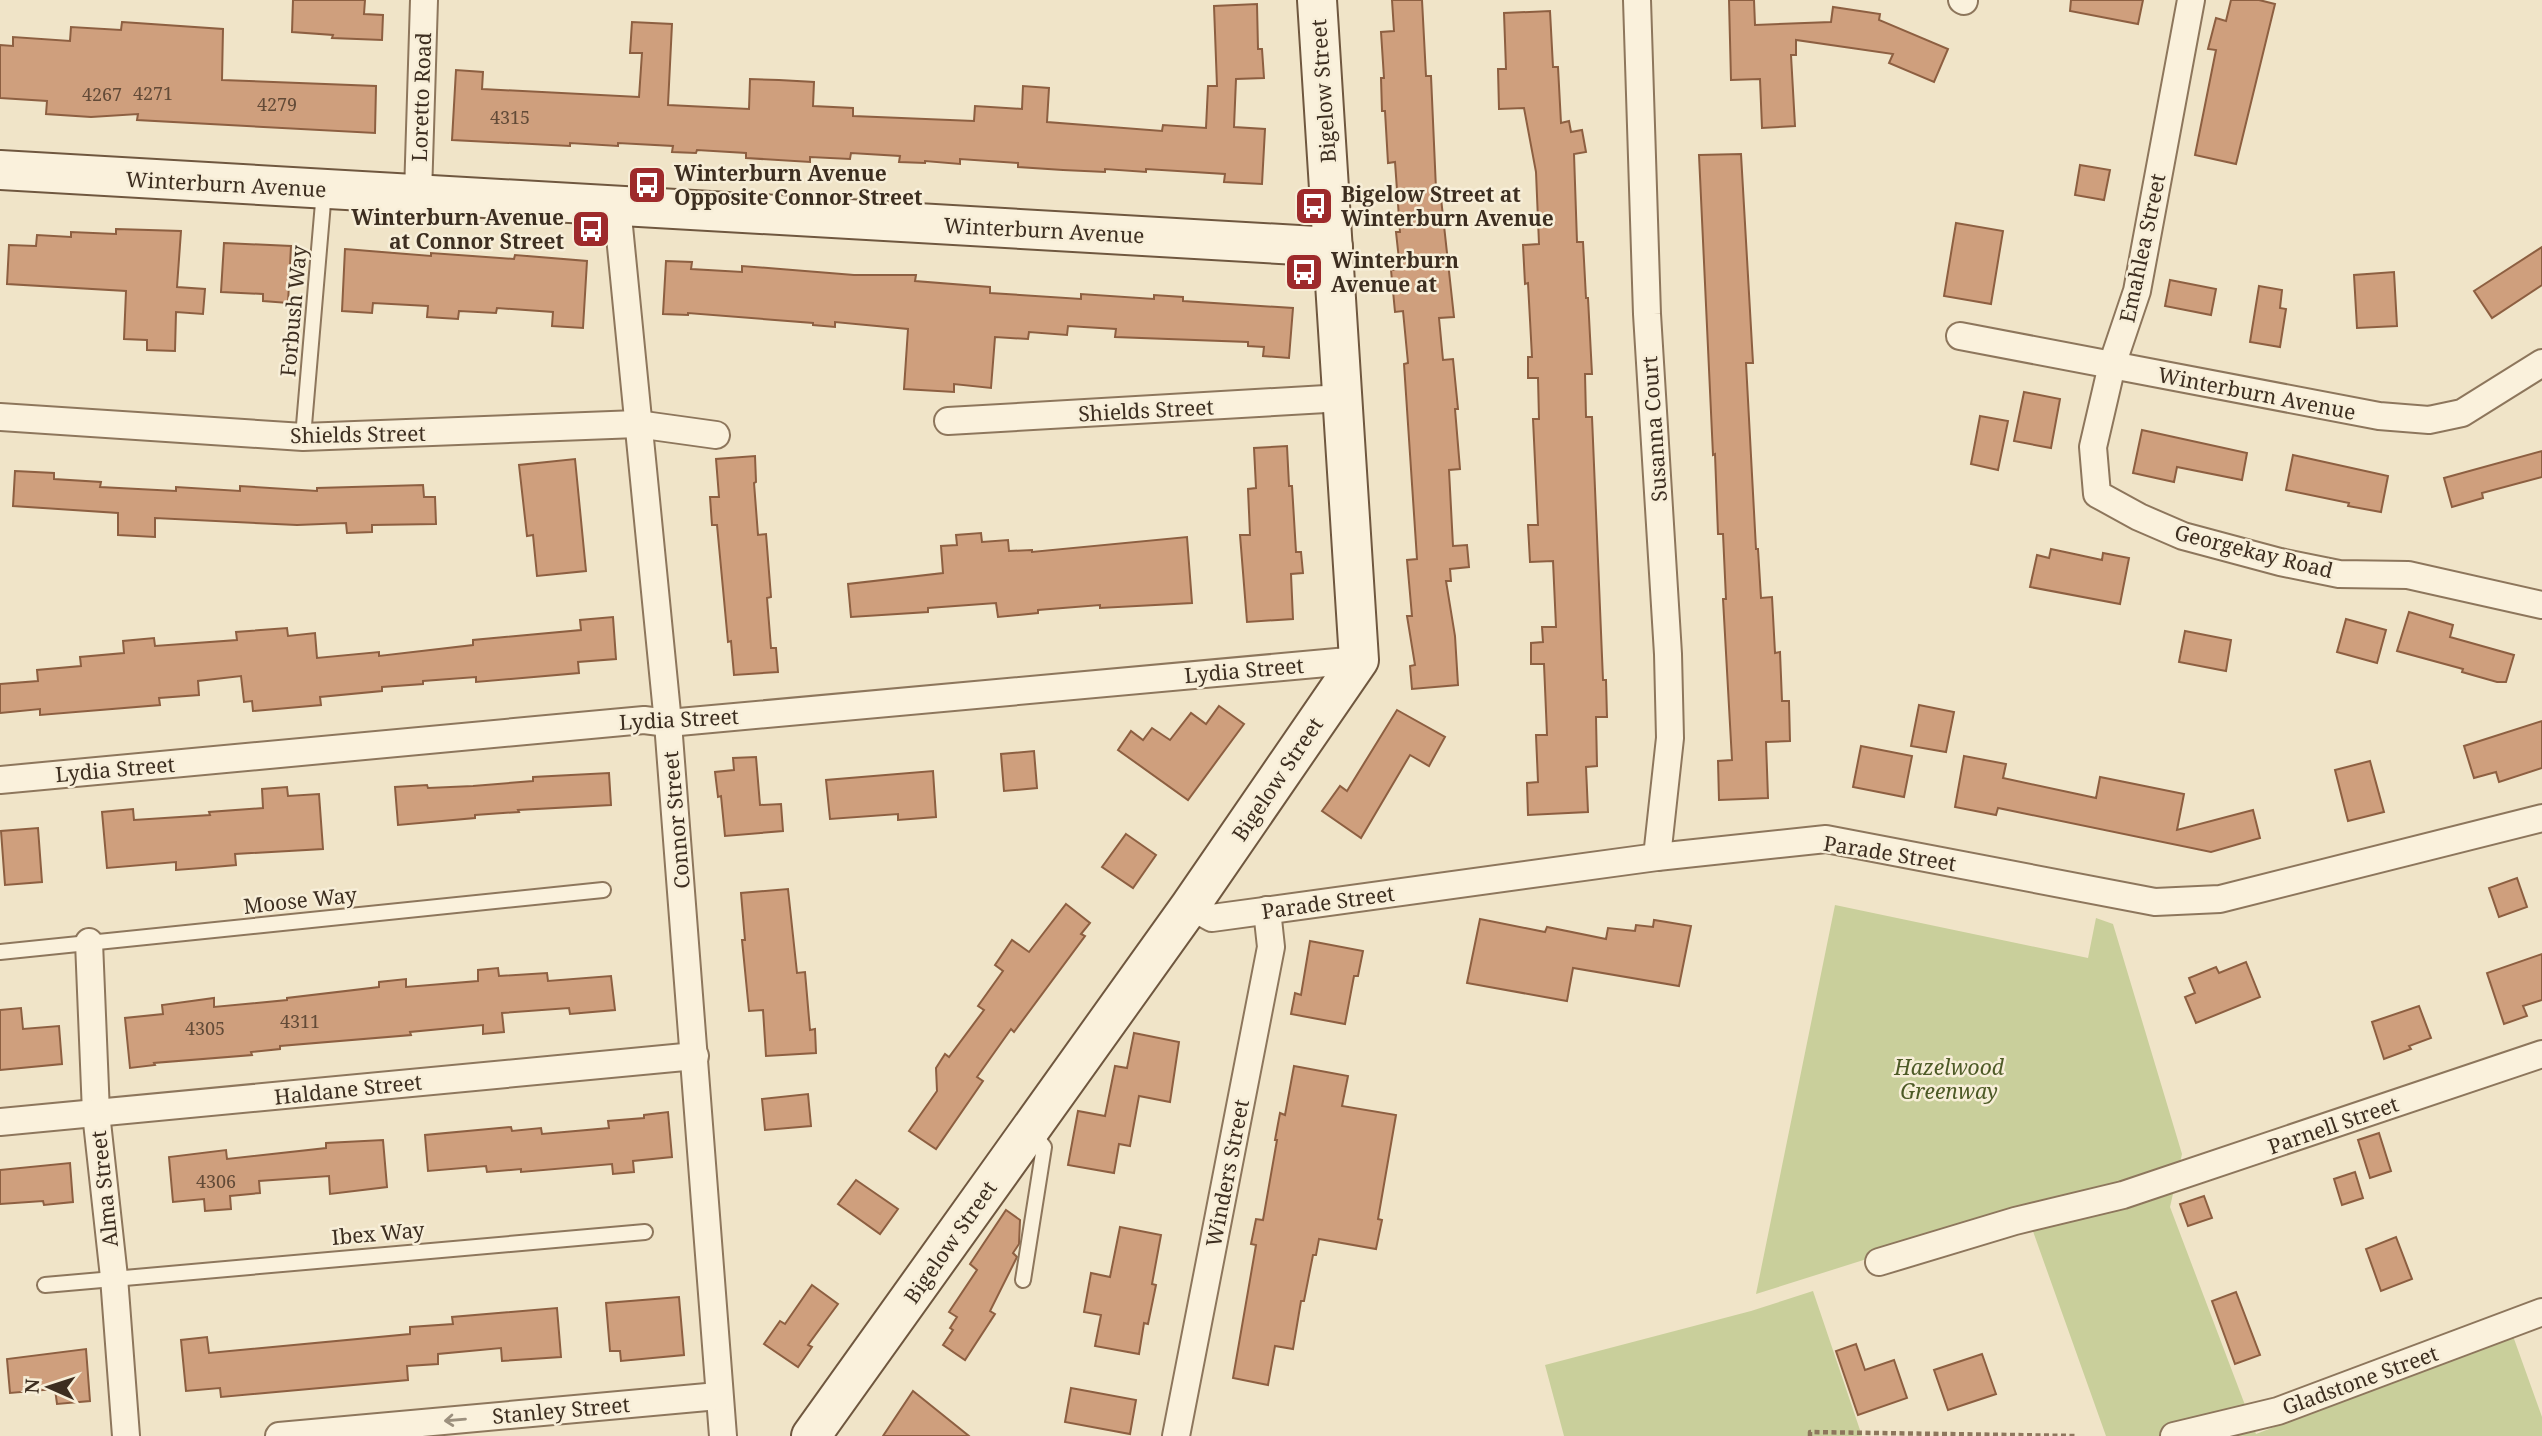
<svg xmlns="http://www.w3.org/2000/svg" width="2542" height="1436" viewBox="0 0 2542 1436" font-family="'Noto Serif',serif">
  <style>
    .green { fill: #c9cf9b }
    .building { fill: #cf9f7d; stroke: #8d5f41; stroke-width: 2 }
    .lines { fill: none; stroke-linecap: round; stroke-linejoin: round }
    .lane-casing { stroke: #8d765c; stroke-width: 18 }
    .street-casing { stroke: #8d765c; stroke-width: 30 }
    .secondary-casing { stroke: #6f573f; stroke-width: 42 }
    .path { stroke: #8d765c; stroke-width: 4.5; stroke-dasharray: 5 3.5; stroke-linecap: butt }
    .lane { stroke: #faf1dc; stroke-width: 14 }
    .street { stroke: #faf1dc; stroke-width: 26 }
    .secondary { stroke: #faf1dc; stroke-width: 38 }
    .oneway { stroke: #9c907e }
    .labels { text-anchor: middle; dominant-baseline: central; stroke-width: 5; stroke-linejoin: round; paint-order: stroke }
    .number-label { font-size: 18px; fill: #624a37 }
    .street-label { font-size: 21px; fill: #3d2e20; stroke: #f7eed8 }
    .poi-label { font-size: 21px; font-weight: bold; fill: #3d2e20; stroke: #f7eed8; text-anchor: start }
    .park-label { font-size: 21px; font-style: italic; fill: #4d5a26; stroke: #f7eed8 }
  </style>
  <rect width="100%" height="100%" fill="#f0e4c8"/>
  <g class="green">
    <polygon points="1835,905 2088,958 2096,918 2113,924 2182,1154 2170,1207 2256,1434 2513,1336 2542,1417 2542,1436 2106,1436 2025,1209 1756,1294"/>
    <polygon points="1813,1291 1862,1436 1564,1436 1545,1365 1751,1311"/>
  </g>
  <g class="building">
    <polygon points="293,0 365,0 364,14 383,15 382,40 332,38 333,35 292,32"/>
    <polygon points="1392,0 1422,0 1426,76 1431,76 1436,189 1440,189 1454,317 1439,318 1443,360 1453,359 1458,409 1455,409 1460,469 1449,470 1453,546 1467,545 1469,567 1450,569 1451,581 1446,581 1455,636 1458,685 1412,689 1410,666 1415,665 1407,616 1412,616 1407,560 1417,559 1404,364 1408,363 1403,311 1395,312 1391,270 1400,269 1396,232 1400,232 1395,162 1388,163 1385,111 1382,111 1381,78 1384,78 1381,32 1394,31"/>
    <polygon points="1729,0 1754,0 1755,25 1831,22 1833,7 1880,14 1879,20 1948,49 1934,82 1889,63 1893,54 1796,40 1796,55 1791,55 1795,126 1762,128 1760,79 1731,80"/>
    <polygon points="2071,0 2143,0 2138,24 2070,11"/>
    <polygon points="2231,0 2259,0 2275,4 2236,164 2195,155 2216,50 2208,49 2216,18 2226,21"/>
    <polygon points="1257,4 1258,49 1262,49 1264,78 1236,79 1234,127 1265,129 1262,184 1224,182 1225,174 1146,169 1146,172 1105,169 1105,172 1063,170 1018,167 1018,163 960,159 960,164 925,161 925,163 899,162 900,156 851,153 850,159 810,157 810,162 746,158 746,153 697,150 696,153 672,152 673,146 618,143 618,146 570,143 570,146 452,140 456,70 483,72 482,89 639,97 642,53 630,53 632,22 672,24 668,105 749,109 750,79 779,80 814,82 813,106 853,108 853,116 974,121 975,106 1022,109 1023,86 1049,88 1047,122 1162,131 1163,125 1206,128 1208,86 1217,86 1214,6"/>
    <polygon points="1550,11 1553,67 1558,67 1561,123 1569,121 1571,132 1582,130 1586,152 1574,154 1577,242 1583,242 1586,298 1588,298 1592,374 1585,374 1586,417 1592,417 1603,680 1606,680 1607,717 1596,717 1597,766 1586,767 1588,812 1528,815 1527,783 1538,782 1536,735 1547,735 1544,664 1531,664 1531,643 1543,642 1542,627 1556,627 1553,561 1530,562 1528,525 1538,525 1533,419 1539,419 1538,378 1528,378 1528,357 1532,357 1528,283 1525,284 1523,245 1539,244 1536,172 1524,108 1499,109 1498,69 1506,69 1504,13"/>
    <polygon points="122,22 223,29 222,80 376,86 375,133 137,120 138,114 91,117 46,114 47,101 0,98 0,45 13,46 13,37 70,41 71,27 121,30"/>
    <polygon points="1741,154 1753,363 1746,363 1756,549 1758,549 1761,598 1772,597 1775,653 1780,652 1782,701 1789,701 1790,741 1766,742 1768,798 1719,800 1718,761 1732,760 1723,599 1726,599 1723,534 1718,534 1715,454 1713,455 1699,155"/>
    <polygon points="2080,165 2110,170 2104,200 2075,195"/>
    <polygon points="1956,223 2003,231 1991,304 1944,296"/>
    <polygon points="116,229 181,231 177,287 205,289 203,314 176,312 175,351 147,350 147,340 124,339 126,291 7,284 9,245 36,246 37,235 71,237 71,232 116,234"/>
    <polygon points="224,243 291,246 288,303 263,301 263,294 221,292"/>
    <polygon points="2542,247 2542,285 2492,318 2474,291"/>
    <polygon points="345,249 431,256 431,253 514,259 515,255 587,261 583,328 552,326 553,312 497,308 496,313 459,311 458,319 427,317 428,306 373,303 372,313 342,311"/>
    <polygon points="666,261 692,262 691,269 742,272 742,266 854,275 916,275 915,281 990,287 990,293 1081,299 1081,294 1154,299 1154,295 1183,297 1183,301 1293,308 1289,358 1263,356 1264,347 1248,346 1248,342 1115,337 1116,329 1068,326 1067,335 1029,332 1028,339 995,337 991,388 954,384 954,392 904,389 908,329 835,322 835,327 813,325 813,323 688,313 688,315 663,314"/>
    <polygon points="2394,272 2397,326 2357,328 2354,275"/>
    <polygon points="2170,280 2216,289 2211,315 2165,306"/>
    <polygon points="2259,286 2282,290 2280,308 2286,309 2280,347 2250,342"/>
    <polygon points="2024,392 2060,399 2051,448 2014,441"/>
    <polygon points="1980,416 2008,421 1998,470 1971,464"/>
    <polygon points="2142,430 2247,453 2242,480 2177,467 2174,482 2133,473"/>
    <polygon points="1287,446 1289,486 1292,486 1296,552 1301,552 1303,573 1291,574 1293,619 1247,622 1240,535 1250,535 1248,489 1256,488 1254,448"/>
    <polygon points="2542,451 2542,477 2482,493 2483,498 2452,507 2444,478"/>
    <polygon points="2293,455 2388,476 2381,512 2348,506 2349,503 2286,490"/>
    <polygon points="755,456 756,482 754,483 758,535 766,534 771,597 767,598 771,648 776,648 778,672 734,675 731,641 728,642 717,525 712,525 710,497 719,497 716,459"/>
    <polygon points="575,459 586,571 537,576 533,535 527,536 519,465"/>
    <polygon points="15,471 54,473 54,479 101,482 100,487 176,491 176,487 240,491 240,486 317,491 317,488 423,485 424,497 435,497 436,524 372,525 372,532 347,533 346,523 297,525 155,518 155,537 118,535 118,513 13,506"/>
    <polygon points="981,533 982,542 1008,540 1009,551 1032,550 1032,552 1187,537 1192,603 1100,608 1100,605 1038,610 1038,613 998,617 996,603 928,608 928,612 851,617 848,584 943,573 941,546 957,545 956,535"/>
    <polygon points="2051,549 2102,560 2103,553 2129,558 2120,604 2030,587 2037,555 2049,558"/>
    <polygon points="2409,612 2453,625 2450,637 2514,655 2506,682 2497,682 2462,672 2463,669 2397,651"/>
    <polygon points="613,617 616,659 578,662 579,673 476,682 476,677 423,681 423,684 382,687 382,691 320,697 321,705 253,711 252,701 244,702 241,676 198,681 199,695 159,698 160,705 40,715 40,709 0,713 0,684 38,681 37,670 81,666 80,657 124,653 123,641 154,638 155,646 237,640 236,632 287,628 288,636 315,633 317,658 379,652 379,656 473,645 473,640 581,630 580,620"/>
    <polygon points="2346,619 2386,630 2377,663 2337,652"/>
    <polygon points="2185,631 2231,640 2226,671 2179,662"/>
    <polygon points="1919,705 1954,712 1946,752 1911,746"/>
    <polygon points="1219,706 1244,724 1188,800 1118,750 1131,731 1143,740 1152,728 1170,740 1191,713 1206,724"/>
    <polygon points="1397,710 1445,737 1429,766 1410,755 1361,838 1322,811 1340,786 1347,791"/>
    <polygon points="2542,721 2542,768 2499,782 2496,772 2474,778 2464,746"/>
    <polygon points="1861,746 1912,756 1904,797 1853,787"/>
    <polygon points="1034,751 1037,788 1004,791 1001,754"/>
    <polygon points="1964,756 2006,764 2003,778 2096,798 2100,777 2184,794 2177,830 2253,810 2260,838 2211,852 1998,808 1996,815 1955,807"/>
    <polygon points="756,757 760,805 781,804 783,831 725,836 721,796 718,797 715,772 734,770 733,758"/>
    <polygon points="2370,761 2384,812 2348,821 2335,770"/>
    <polygon points="933,771 936,817 898,820 898,814 830,819 826,780"/>
    <polygon points="609,773 611,805 518,810 519,812 475,815 475,818 398,825 395,787 427,785 428,788 473,786 533,781 533,777"/>
    <polygon points="287,787 288,796 319,794 323,849 235,854 236,865 202,868 176,870 176,862 107,868 102,812 133,809 134,820 210,815 209,812 263,808 262,789"/>
    <polygon points="38,828 42,882 5,885 1,831"/>
    <polygon points="1126,834 1156,855 1133,888 1102,867"/>
    <polygon points="2517,878 2527,907 2499,917 2489,888"/>
    <polygon points="788,889 797,973 805,972 810,1030 815,1029 816,1053 766,1056 763,1010 749,1011 742,940 745,940 741,893"/>
    <polygon points="1066,904 1090,923 1081,934 1085,936 1014,1032 1011,1029 977,1077 983,1081 936,1149 909,1131 937,1091 936,1068 945,1054 949,1057 984,1010 978,1006 1003,971 995,965 1012,940 1029,952"/>
    <polygon points="1480,919 1545,932 1547,927 1606,939 1608,928 1635,931 1636,925 1653,927 1654,920 1691,926 1679,986 1573,968 1567,1001 1467,983"/>
    <polygon points="1310,941 1363,951 1358,976 1354,976 1345,1024 1291,1014 1295,993 1301,995"/>
    <polygon points="2542,954 2542,1000 2523,1006 2527,1016 2504,1024 2487,973"/>
    <polygon points="2246,962 2260,997 2196,1023 2185,997 2195,993 2189,978 2216,967 2219,973"/>
    <polygon points="498,968 499,976 547,973 548,981 611,976 615,1010 570,1014 569,1008 502,1013 504,1032 483,1034 483,1025 410,1032 411,1035 280,1046 280,1049 251,1052 252,1055 154,1063 155,1065 130,1068 125,1018 163,1014 162,1005 214,998 214,1007 287,1000 287,998 379,987 379,982 406,979 406,987 478,981 478,970"/>
    <polygon points="2419,1006 2431,1038 2409,1046 2411,1049 2384,1059 2372,1022"/>
    <polygon points="21,1008 23,1029 59,1026 62,1064 0,1070 0,1010"/>
    <polygon points="1134,1033 1179,1042 1170,1102 1139,1096 1130,1146 1119,1144 1114,1173 1068,1165 1078,1111 1105,1116 1115,1066 1127,1068"/>
    <polygon points="1294,1066 1348,1076 1342,1106 1396,1115 1378,1219 1382,1220 1376,1249 1319,1239 1316,1255 1313,1255 1304,1301 1301,1301 1293,1349 1275,1346 1268,1385 1233,1378 1256,1245 1251,1244 1256,1219 1263,1220 1277,1140 1275,1140 1280,1113 1285,1115"/>
    <polygon points="808,1094 811,1126 765,1130 762,1099"/>
    <polygon points="668,1112 672,1157 633,1161 634,1172 613,1174 612,1164 521,1172 521,1169 487,1172 486,1166 428,1171 425,1135 511,1127 512,1131 541,1128 542,1134 609,1128 608,1121 644,1118 644,1115"/>
    <polygon points="2379,1133 2391,1171 2370,1178 2358,1140"/>
    <polygon points="383,1140 387,1187 330,1194 329,1176 259,1181 260,1193 230,1196 231,1209 205,1211 204,1199 173,1202 169,1157 226,1150 227,1159 326,1148 326,1143"/>
    <polygon points="70,1163 73,1202 44,1205 43,1201 0,1204 0,1170"/>
    <polygon points="2355,1172 2363,1198 2342,1205 2334,1179"/>
    <polygon points="856,1180 898,1209 880,1234 838,1204"/>
    <polygon points="2204,1196 2212,1218 2188,1226 2180,1204"/>
    <polygon points="1006,1210 1020,1220 1019,1244 1013,1253 1017,1257 990,1311 995,1314 965,1360 943,1345 953,1330 950,1328 957,1317 949,1312 977,1270 970,1264"/>
    <polygon points="1120,1227 1161,1235 1152,1284 1156,1285 1148,1324 1144,1323 1139,1354 1095,1346 1101,1315 1084,1312 1091,1273 1110,1277"/>
    <polygon points="2396,1237 2412,1279 2381,1291 2366,1249"/>
    <polygon points="812,1285 838,1304 808,1345 812,1347 798,1367 764,1344 780,1321 785,1324"/>
    <polygon points="2236,1292 2260,1355 2235,1364 2212,1301"/>
    <polygon points="679,1297 684,1355 621,1361 620,1351 610,1351 606,1303"/>
    <polygon points="557,1308 561,1357 502,1361 501,1348 438,1354 438,1364 407,1366 408,1380 221,1397 220,1388 186,1391 181,1340 207,1337 209,1353 410,1334 410,1327 453,1324 452,1317"/>
    <polygon points="1856,1344 1865,1370 1894,1360 1907,1398 1858,1415 1836,1351"/>
    <polygon points="86,1349 90,1401 57,1404 55,1389 10,1393 7,1359"/>
    <polygon points="1982,1354 1996,1394 1948,1410 1934,1370"/>
    <polygon points="1071,1388 1136,1400 1130,1434 1065,1422"/>
    <polygon points="913,1391 969,1436 883,1436"/>
  </g>
  <g class="lines">
    <defs>
      <g id="lane">
        <polyline points="303,437 324,191"/>
        <polyline points="0,952 603,890"/>
        <polyline points="1023,1280 1044,1147 1031,1130"/>
        <polyline points="45,1285 645,1232"/>
      </g>
      <g id="street">
        <polyline points="1637,0 1647,314 1668,654 1670,738 1657,857"/>
        <polyline points="1962,0 1964,1"/>
        <polyline points="2191,0 2137,291 2112,365 2093,447 2097,494 2139,517 2183,536 2280,562 2339,574 2408,575 2542,605"/>
        <polyline points="418,194 424,0"/>
        <polyline points="617,206 668,723 723,1436"/>
        <polyline points="1960,336 2379,416 2429,420 2462,413 2542,363"/>
        <polyline points="0,417 303,437 637,424 716,435"/>
        <polyline points="948,421 1343,398"/>
        <polyline points="0,780 644,720 668,723 1359,660"/>
        <polyline points="1190,906 1212,918 1657,857 1826,839 2155,902 2220,899 2542,818"/>
        <polyline points="89,942 96,1113 114,1277 126,1436"/>
        <polyline points="0,1122 695,1056"/>
        <polyline points="1879,1262 2015,1221 2123,1195 2542,1054"/>
        <polyline points="279,1436 718,1396"/>
        <polyline points="1176,1436 1271,947 1267,910"/>
        <polyline points="2174,1436 2278,1411 2542,1312"/>
      </g>
      <g id="secondary">
        <polyline points="0,170 1333,247"/>
        <polyline points="811,1436 1190,906 1359,660 1317,0"/>
      </g>
    </defs>
    <use href="#lane" class="lane-casing"/>
    <use href="#street" class="street-casing"/>
    <use href="#secondary" class="secondary-casing"/>
    <polyline class="path" points="1810,1436 1810,1432 2077,1436"/>
    <use href="#lane" class="lane"/>
    <use href="#street" class="street"/>
    <use href="#secondary" class="secondary"/>
  </g>
  <defs><path id="oneway-shaft" d="M-6 0H5M1.5-3L5.5 0L1.5 3" fill="none" stroke-width="1.6" stroke-linecap="round" stroke-linejoin="round" transform="scale(1.75)"/></defs>
  <use class="oneway" href="#oneway-shaft" transform="translate(455 1420) rotate(175)"/>
  <defs>
    <symbol id="bus-square" viewBox="-11 -11 22 22"><rect x="-9" y="-9" width="18" height="18" rx="4" fill="#9e2a2b" stroke="#f7eed8"/><path d="M-5-6H5V4H4V6H2V4H-2V6H-4V4H-5ZM-3.5-4V0h7V-4ZM-3.5 1.2v1.5H-2V1.2ZM2 1.2v1.5H3.5V1.2Z" fill="#fff"/></symbol>
  </defs>
  <g fill-rule="evenodd">
    <use href="#bus-square" x="625" y="163" width="44" height="44"/>
    <use href="#bus-square" x="1292" y="184" width="44" height="44"/>
    <use href="#bus-square" x="569" y="207" width="44" height="44"/>
    <use href="#bus-square" x="1282" y="250" width="44" height="44"/>
  </g>
  <g class="labels">
    <g class="number-label">
      <text x="153" y="93">4271</text>
      <text x="102" y="94">4267</text>
      <text x="277" y="104">4279</text>
      <text x="510" y="117">4315</text>
      <text x="300" y="1021">4311</text>
      <text x="205" y="1028">4305</text>
      <text x="216" y="1181">4306</text>
    </g>
    <g class="street-label">
      <text transform="translate(1323 91) rotate(-94)">Bigelow Street</text>
      <text transform="translate(421 97) rotate(-88)">Loretto Road</text>
      <text transform="translate(226 184) rotate(3)">Winterburn Avenue</text>
      <text transform="translate(1044 230) rotate(3)">Winterburn Avenue</text>
      <text transform="translate(2142 248) rotate(-78)">Emahlea Street</text>
      <text transform="translate(293 311) rotate(-85)">Forbush Way</text>
      <text transform="translate(2257 393) rotate(11)">Winterburn Avenue</text>
      <text transform="translate(1146 410) rotate(-3)">Shields Street</text>
      <text transform="translate(1654 429) rotate(-94)">Susanna Court</text>
      <text transform="translate(358 434) rotate(-1)">Shields Street</text>
      <text transform="translate(2254 551) rotate(14)">Georgekay Road</text>
      <text transform="translate(1244 670) rotate(-5)">Lydia Street</text>
      <text transform="translate(679 719) rotate(-3)">Lydia Street</text>
      <text transform="translate(115 769) rotate(-5)">Lydia Street</text>
      <text transform="translate(1277 779) rotate(-56)">Bigelow Street</text>
      <text transform="translate(676 820) rotate(-95)">Connor Street</text>
      <text transform="translate(1890 853) rotate(9)">Parade Street</text>
      <text transform="translate(300 900) rotate(-6)">Moose Way</text>
      <text transform="translate(1328 902) rotate(-8)">Parade Street</text>
      <text transform="translate(348 1089) rotate(-6)">Haldane Street</text>
      <text transform="translate(2333 1125) rotate(-19)">Parnell Street</text>
      <text transform="translate(1227 1173) rotate(-79)">Winders Street</text>
      <text transform="translate(104 1189) rotate(-96)">Alma Street</text>
      <text transform="translate(378 1233) rotate(-5)">Ibex Way</text>
      <text transform="translate(950 1242) rotate(-55)">Bigelow Street</text>
      <text transform="translate(2360 1380) rotate(-20)">Gladstone Street</text>
      <text transform="translate(561 1410) rotate(-5)">Stanley Street</text>
    </g>
    <g class="poi-label">
      <text x="674" y="173">Winterburn Avenue<tspan x="674" dy="24">Opposite Connor Street</tspan></text>
      <text x="1341" y="194">Bigelow Street at<tspan x="1341" dy="24">Winterburn Avenue</tspan></text>
      <text x="564" y="217" text-anchor="end">Winterburn Avenue<tspan x="564" dy="24">at Connor Street</tspan></text>
      <text x="1331" y="260">Winterburn<tspan x="1331" dy="24">Avenue at</tspan></text>
    </g>
    <g class="park-label">
      <text x="1949" y="1067">Hazelwood<tspan x="1949" dy="24">Greenway</tspan></text>
    </g>
  </g>
  <g transform="translate(49 1387) rotate(273)" stroke="#f7eed8" stroke-width="5" paint-order="stroke">
  <path d="M0-5L12 26L0 18L-12 26Z" fill="#3d2e20"/>
  <text y="-10" font-size="19" font-weight="bold" text-anchor="middle" fill="#3d2e20">N</text>
  </g>
</svg>
